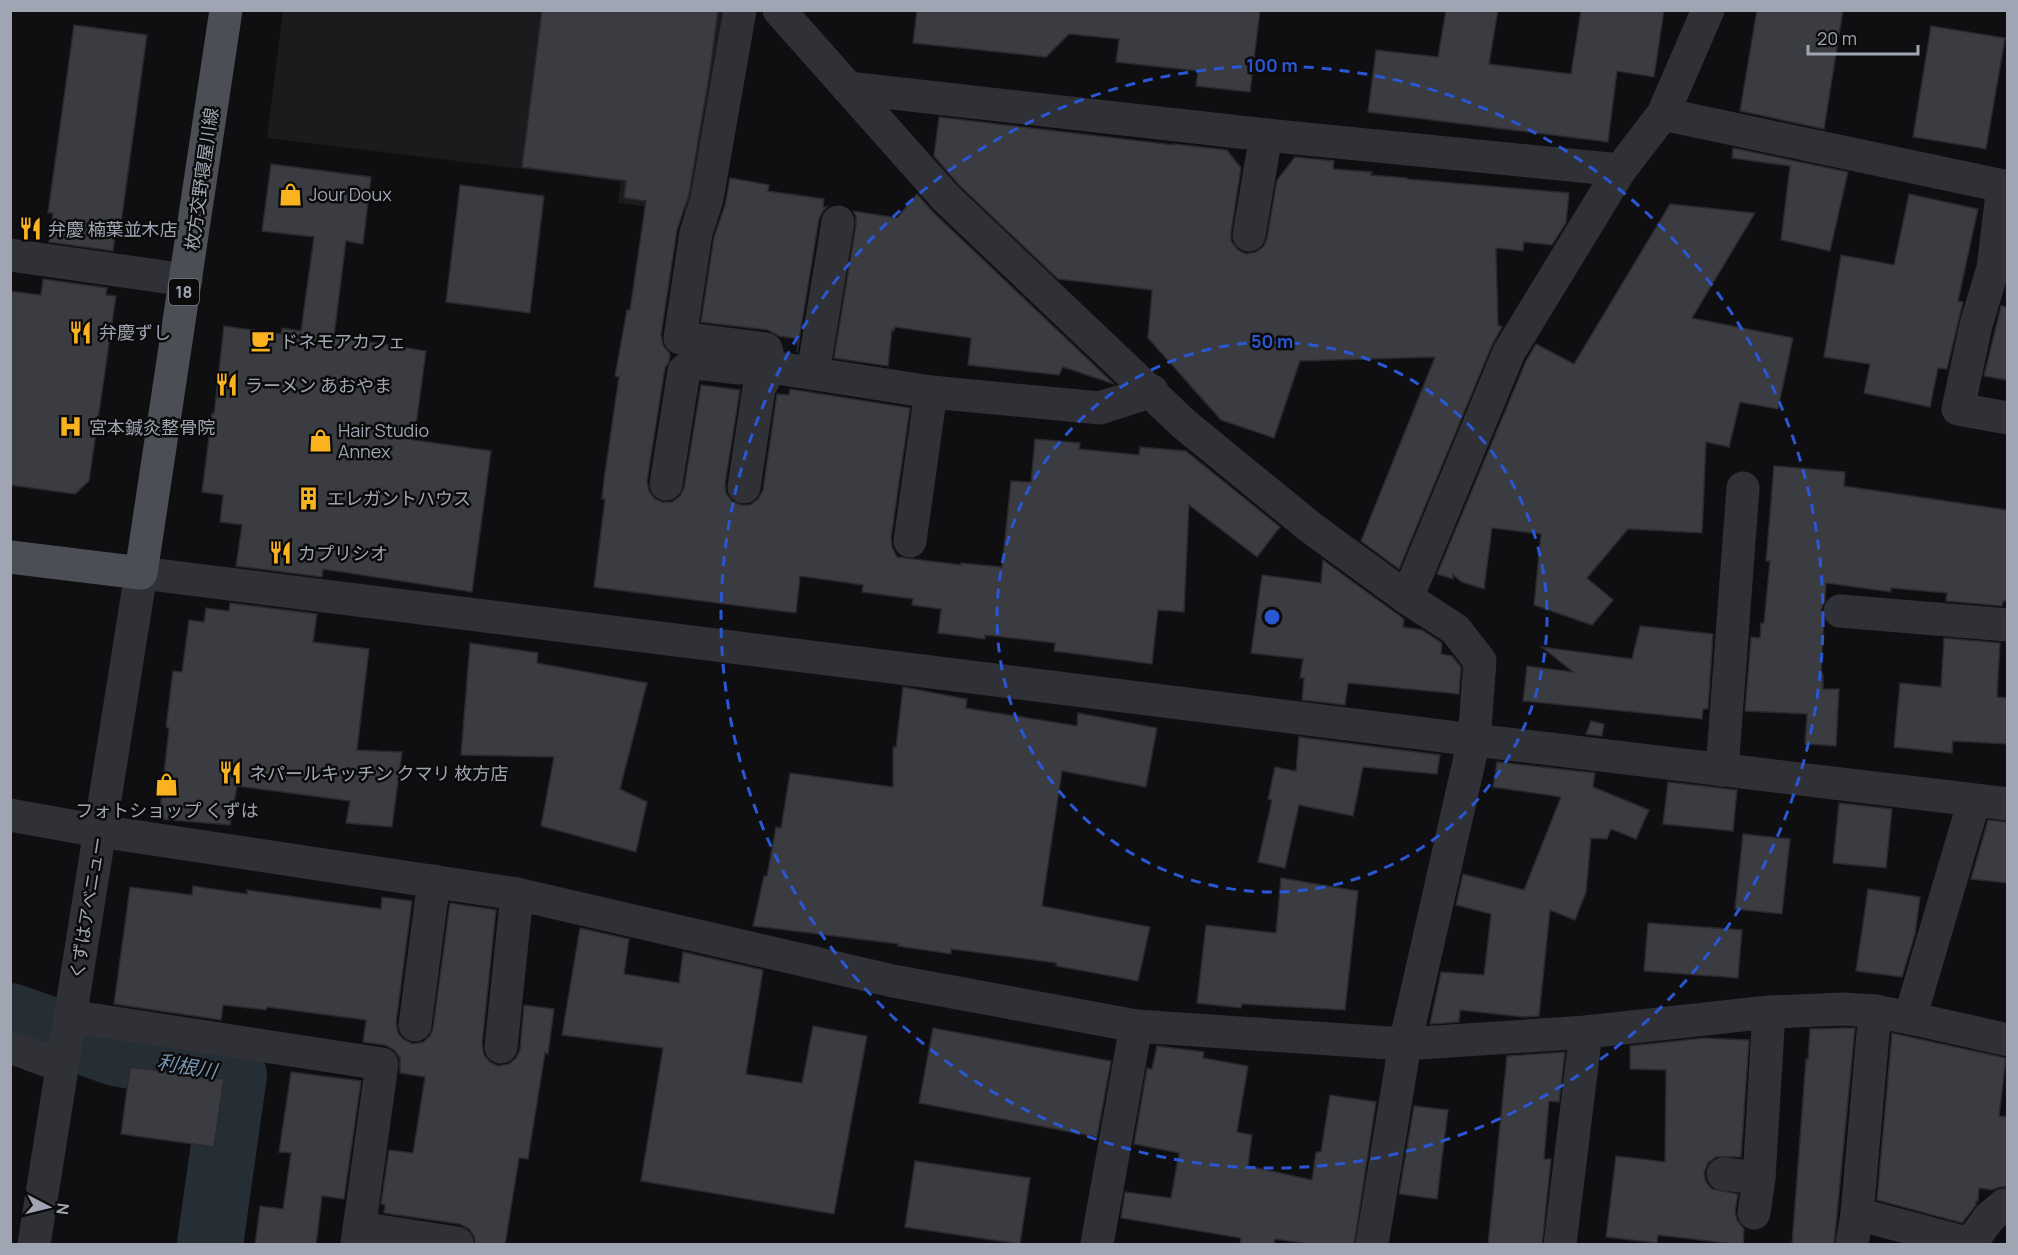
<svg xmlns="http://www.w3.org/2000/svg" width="2018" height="1255" viewBox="0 0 2018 1255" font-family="Manrope,'Noto Sans JP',sans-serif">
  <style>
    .built { fill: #1b1b1e }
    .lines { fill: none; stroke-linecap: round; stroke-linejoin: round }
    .river { stroke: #262e35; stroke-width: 66 }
    .building { fill: #3b3c41; stroke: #29292d; stroke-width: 1.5 }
    .minor { stroke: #303136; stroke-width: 33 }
    .major { stroke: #4c4e55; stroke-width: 33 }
    .ring { fill: none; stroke: #2a57d4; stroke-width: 3; stroke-dasharray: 10 8 }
    .labels { text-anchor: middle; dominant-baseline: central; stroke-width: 5; stroke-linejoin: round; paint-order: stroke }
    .shield { fill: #0b0b0c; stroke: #737781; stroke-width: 1.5 }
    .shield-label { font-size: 16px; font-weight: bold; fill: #a0a5b3 }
    .street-label { font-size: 18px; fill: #a0a5b3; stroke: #0b0b0c }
    .poi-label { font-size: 18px; fill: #a0a5b3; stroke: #0b0b0c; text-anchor: start }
    .water-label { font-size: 20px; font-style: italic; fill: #7494b0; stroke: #0b0b0c }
    .centre { fill: #2a57d4; stroke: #0b0b0c; stroke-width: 3 }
    .ring-label { font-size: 18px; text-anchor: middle; font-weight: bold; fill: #2a57d4; stroke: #0b0b0c; stroke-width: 5; stroke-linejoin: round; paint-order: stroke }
  </style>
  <rect width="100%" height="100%" fill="#0f0f11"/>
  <polygon class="built" points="283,11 723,11 698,213 618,203 621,181 267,138"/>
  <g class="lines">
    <polyline class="river" points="10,1016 116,1053 234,1075 210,1244"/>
  </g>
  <g class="building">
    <polygon points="542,10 718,10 710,71 689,194 677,230 661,335 663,345 670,354 669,362 665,368 647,481 649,491 655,499 662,502 672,502 680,496 684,488 701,385 740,390 725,484 726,493 732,501 741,505 750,505 758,499 763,490 777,394 789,395 790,389 910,408 891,538 892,547 897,557 961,565 961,563 1002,567 1011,481 1031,482 1035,439 1080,443 1079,449 1139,455 1140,447 1186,451 1280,527 1257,557 1189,505 1184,612 1158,610 1152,664 1054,651 1055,643 985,635 985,639 938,633 941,609 912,605 913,599 862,592 863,585 800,576 796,613 594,587 605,499 602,499 604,479 619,377 615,376 627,310 630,310 646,201 624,198 626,181 522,167"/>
    <polygon points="917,10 1260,10 1250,92 1196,86 1198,71 1116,62 1119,39 1069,34 1046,57 913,43"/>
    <polygon points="1446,10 1498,10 1489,64 1571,74 1581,10 1664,10 1654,77 1617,71 1608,142 1368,112 1376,50 1438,57"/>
    <polygon points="1757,10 1843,10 1824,129 1740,111"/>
    <polygon points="74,25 147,35 121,223 117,222 113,251 49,242 53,213 48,213"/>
    <polygon points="1931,26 2005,38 1986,149 1913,137"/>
    <polygon points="939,117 1174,145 1174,144 1227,150 1241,168 1231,232 1231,241 1238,250 1246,254 1256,252 1264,246 1267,238 1277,180 1295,157 1334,161 1333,169 1372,172 1371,175 1407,178 1407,179 1569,193 1566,223 1552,245 1524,242 1523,251 1496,248 1498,325 1502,327 1492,345 1399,569 1361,541 1435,357 1300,361 1274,438 1221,420 1148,338 1152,290 1058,279 959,185 934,156"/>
    <polygon points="1733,148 1848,172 1830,251 1781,240 1790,166 1732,158"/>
    <polygon points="271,164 371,177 363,244 346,241 334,336 426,351 414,440 491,451 472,592 323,569 322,577 236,566 242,525 220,522 223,495 202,492 212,413 214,414 224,326 281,334 282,328 301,331 314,237 262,231"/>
    <polygon points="730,178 769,185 768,191 824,199 823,207 827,207 823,211 819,219 797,352 798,339 779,336 768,330 701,322 714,237 725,205"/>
    <polygon points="460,185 544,196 530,313 446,302"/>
    <polygon points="917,194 933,212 1114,384 1063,367 1059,375 968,365 971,338 895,327 894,331 892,330 888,366 834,358 856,225 856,216 853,211 897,218"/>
    <polygon points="1909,194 1978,209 1958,301 1963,302 1947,369 1938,368 1930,407 1864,393 1870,364 1824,357 1841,255 1894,265"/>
    <polygon points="1670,204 1755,213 1692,318 1793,338 1778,409 1740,402 1729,447 1706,442 1702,533 1628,529 1587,578 1613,600 1592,625 1534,605 1541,534 1492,528 1484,589 1462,582 1453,575 1453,579 1437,574 1526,361 1536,344 1574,364"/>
    <polygon points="43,279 107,288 106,295 116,296 89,481 75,494 10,485 10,291 41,295"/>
    <polygon points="2001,306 2007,307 2007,380 1984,376"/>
    <polygon points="1774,466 1845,472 1844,486 2007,510 2007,601 2003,601 2002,606 1946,601 1947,593 1891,588 1891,592 1826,583 1825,600 1821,610 1824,620 1821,673 1823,674 1823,689 1839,689 1836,746 1805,744 1807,714 1745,711 1751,637 1760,638 1761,623 1764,623 1770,561 1766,561"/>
    <polygon points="1323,560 1404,619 1403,627 1422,630 1442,643 1441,654 1452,656 1461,667 1459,694 1348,683 1345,705 1302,700 1304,678 1300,678 1303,659 1251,653 1262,575 1321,583"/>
    <polygon points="230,603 317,614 313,642 369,649 357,750 402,752 392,827 346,823 350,801 237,786 230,825 159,819 169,728 166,727 173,671 182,672 189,620 204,622 206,608 229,611"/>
    <polygon points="1640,626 1713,634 1708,709 1703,709 1702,719 1523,701 1527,666 1573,672 1542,647 1632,659"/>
    <polygon points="1944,638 2000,643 1997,697 2007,698 2007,744 1953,741 1952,753 1894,747 1900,683 1941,687"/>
    <polygon points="470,643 538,653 537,663 647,683 620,789 647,802 636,852 541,826 554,757 461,755"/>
    <polygon points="903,687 967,699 966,708 1077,726 1078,713 1157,728 1146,787 1062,771 1042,906 1150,927 1138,981 1056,966 1057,963 951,949 951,954 898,946 898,944 753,926 764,876 767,876 776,827 781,828 790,773 893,787 893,747 896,747"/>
    <polygon points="1591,721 1604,724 1602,736 1586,734"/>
    <polygon points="1299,737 1440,755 1437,774 1363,767 1353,816 1299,805 1285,868 1258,862 1272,800 1268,799 1275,767 1296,771"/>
    <polygon points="1497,762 1595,773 1593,787 1649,810 1636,839 1611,829 1607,839 1591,838 1586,892 1575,920 1550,910 1539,1016 1524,1017 1460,1010 1459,1022 1430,1024 1441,972 1484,975 1491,914 1456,905 1463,874 1524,890 1561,797 1493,787"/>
    <polygon points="1668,782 1737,790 1733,831 1663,824"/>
    <polygon points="1839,803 1892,809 1886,868 1833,863"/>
    <polygon points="1988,820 2007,822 2007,883 1971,879"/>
    <polygon points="1743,834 1790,839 1782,914 1735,909"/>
    <polygon points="1281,878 1358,891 1345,1010 1242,1004 1241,1008 1197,1003 1206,925 1276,933"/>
    <polygon points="193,886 247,894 247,890 381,909 382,897 412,901 396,1023 398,1033 403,1039 413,1044 423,1042 430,1036 433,1028 450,903 496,910 482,1045 484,1055 490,1062 498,1066 509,1064 516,1058 520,1050 524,1005 554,1009 548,1054 545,1053 528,1159 519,1158 505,1245 475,1245 474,1236 469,1229 460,1224 384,1213 385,1205 381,1204 389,1150 413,1153 425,1077 400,1073 400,1058 394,1050 385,1045 363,1042 366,1020 267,1007 266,1010 223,1005 221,1020 114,1004 130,887 192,895"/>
    <polygon points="1868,889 1920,897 1915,934 1902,977 1856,971"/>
    <polygon points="1648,923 1742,930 1738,978 1644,971"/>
    <polygon points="580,928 629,939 624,974 679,983 683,952 763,970 746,1074 802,1083 813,1026 867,1036 834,1214 641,1181 663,1048 562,1035"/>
    <polygon points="933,1028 1111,1061 1097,1137 919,1103"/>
    <polygon points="1844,1028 1855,1028 1834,1245 1792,1245 1806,1059 1808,1060 1810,1029"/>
    <polygon points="1892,1033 2006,1058 1999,1116 2007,1117 2007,1187 2000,1187 1992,1190 1979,1188 1978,1201 1976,1201 1976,1205 1962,1223 1877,1200"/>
    <polygon points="1704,1038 1749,1040 1741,1157 1716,1157 1708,1163 1704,1173 1706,1182 1712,1189 1738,1194 1735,1211 1737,1220 1744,1229 1743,1245 1658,1235 1657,1243 1606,1237 1616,1156 1665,1162 1666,1070 1630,1069 1630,1046"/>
    <polygon points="1157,1046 1204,1052 1203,1058 1248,1066 1237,1132 1252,1135 1248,1166 1312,1180 1316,1152 1321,1152 1330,1095 1376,1102 1354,1245 1316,1245 1275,1239 1274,1245 1240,1245 1241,1238 1121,1218 1125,1192 1171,1198 1179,1153 1134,1144 1147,1068 1152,1069"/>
    <polygon points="1565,1052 1559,1102 1549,1101 1544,1159 1551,1159 1542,1245 1488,1245 1507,1056"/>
    <polygon points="130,1067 224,1079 214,1147 121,1134"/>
    <polygon points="291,1072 361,1081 344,1199 322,1196 316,1245 255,1245 260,1206 283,1209 291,1153 279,1152"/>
    <polygon points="1414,1106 1448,1110 1437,1199 1399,1194"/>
    <polygon points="915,1161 1030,1178 1020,1244 905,1227"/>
  </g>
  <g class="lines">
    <g class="minor">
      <polyline points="740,10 707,199 696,233 680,338 766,349 771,367 931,392 1100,408 1152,391"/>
      <polyline points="779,10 946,198 1184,424 1310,527 1407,598 1455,629 1480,661 1474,740 1405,1044 1372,1244"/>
      <polyline points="848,88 1266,135 1620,170"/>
      <polyline points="1663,114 2003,186 1993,268 1976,325 1958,409 2008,418"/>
      <polyline points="1249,235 1266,135"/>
      <polyline points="10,255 186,280"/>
      <polyline points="813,373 838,222"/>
      <polyline points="666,484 684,371 695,363 739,368"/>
      <polyline points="744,487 759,388 771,367"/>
      <polyline points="910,541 931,392"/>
      <polyline points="1407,598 1509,352 1620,170 1663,114 1708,10"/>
      <polyline points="1840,611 2008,625"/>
      <polyline points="1722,770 1743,488"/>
      <polyline points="10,815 99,831 517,894 893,981 1136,1026 1405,1044 1586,1032 1769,1012 1844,1009 1875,1011 1910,1018 2008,1040"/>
      <polyline points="69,1016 382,1064 357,1244"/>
      <polyline points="1910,1018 1974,801"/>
      <polyline points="415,1025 434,881"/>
      <polyline points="10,1047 62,1066"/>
      <polyline points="501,1047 517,894"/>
      <polyline points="1723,1174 1759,1178"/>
      <polyline points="1754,1213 1759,1178 1769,1012"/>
      <polyline points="1857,1214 1970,1244"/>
      <polyline points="359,1228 457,1243"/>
      <polyline points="34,1244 141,573 1474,740 2008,804"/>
      <polyline points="1097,1244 1136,1026"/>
      <polyline points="1560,1244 1586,1032"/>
      <polyline points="1852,1244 1857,1214 1875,1011"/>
      <polyline points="1970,1244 1989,1218 2004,1205 2008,1206"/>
    </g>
    <polyline class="major" points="10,557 141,573 226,10"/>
  </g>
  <g class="ring">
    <circle cx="1272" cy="617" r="275"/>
    <circle cx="1272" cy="617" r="551"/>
  </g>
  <defs>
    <symbol id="shop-bare" viewBox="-9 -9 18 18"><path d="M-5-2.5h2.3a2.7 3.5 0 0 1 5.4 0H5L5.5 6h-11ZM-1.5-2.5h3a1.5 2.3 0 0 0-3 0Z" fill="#fab21f" stroke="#0b0b0c" stroke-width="2.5" paint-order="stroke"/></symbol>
    <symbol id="restaurant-bare" viewBox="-9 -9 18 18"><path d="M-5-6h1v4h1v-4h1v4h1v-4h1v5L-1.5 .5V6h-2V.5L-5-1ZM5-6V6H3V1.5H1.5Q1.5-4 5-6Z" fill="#fab21f" stroke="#0b0b0c" stroke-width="2.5" paint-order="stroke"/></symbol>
    <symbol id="cafe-bare" viewBox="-9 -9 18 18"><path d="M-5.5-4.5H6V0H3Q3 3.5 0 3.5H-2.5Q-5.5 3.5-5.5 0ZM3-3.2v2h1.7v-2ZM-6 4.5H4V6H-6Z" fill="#fab21f" stroke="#0b0b0c" stroke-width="2.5" paint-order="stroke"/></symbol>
    <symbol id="hospital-bare" viewBox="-9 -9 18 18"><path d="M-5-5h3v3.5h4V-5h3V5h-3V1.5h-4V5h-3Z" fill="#fab21f" stroke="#0b0b0c" stroke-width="2.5" paint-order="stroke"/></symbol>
    <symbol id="building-bare" viewBox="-9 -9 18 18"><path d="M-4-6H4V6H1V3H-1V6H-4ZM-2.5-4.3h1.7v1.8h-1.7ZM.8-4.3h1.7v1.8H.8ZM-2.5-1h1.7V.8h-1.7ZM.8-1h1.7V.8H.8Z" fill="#fab21f" stroke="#0b0b0c" stroke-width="2.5" paint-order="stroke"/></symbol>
  </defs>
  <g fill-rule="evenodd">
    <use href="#shop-bare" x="274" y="178" width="33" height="33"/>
    <use href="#restaurant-bare" x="14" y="212" width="33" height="33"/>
    <use href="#restaurant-bare" x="64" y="316" width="33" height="33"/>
    <use href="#cafe-bare" x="246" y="324" width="33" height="33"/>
    <use href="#restaurant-bare" x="210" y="368" width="33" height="33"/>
    <use href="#hospital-bare" x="54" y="410" width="33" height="33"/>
    <use href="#shop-bare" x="304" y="424" width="33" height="33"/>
    <use href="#building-bare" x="292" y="482" width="33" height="33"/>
    <use href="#restaurant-bare" x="264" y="536" width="33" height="33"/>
    <use href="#restaurant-bare" x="214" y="756" width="33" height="33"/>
    <use href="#shop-bare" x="150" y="768" width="33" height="33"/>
  </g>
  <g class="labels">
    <rect class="shield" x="169" y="279" width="30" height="26" rx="4.5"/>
    <g class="shield-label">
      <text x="184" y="292">18</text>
    </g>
    <g class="street-label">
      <text transform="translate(201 179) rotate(-82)">枚方交野寝屋川線</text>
      <text transform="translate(87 908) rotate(-81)">くずはアベニュー</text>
    </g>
    <g class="poi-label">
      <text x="309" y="194">Jour Doux</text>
      <text x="48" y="229">弁慶 楠葉並木店</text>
      <text x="99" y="332">弁慶ずし</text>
      <text x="280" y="341">ドネモアカフェ</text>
      <text x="245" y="385">ラーメン あおやま</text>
      <text x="89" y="427">宮本鍼灸整骨院</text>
      <text x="338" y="430">Hair Studio<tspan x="338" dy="21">Annex</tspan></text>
      <text x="327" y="498">エレガントハウス</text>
      <text x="298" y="553">カプリシオ</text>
      <text x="249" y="773">ネパールキッチン クマリ 枚方店</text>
      <text x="167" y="810" text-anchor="middle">フォトショップ くずは</text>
    </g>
    <g class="water-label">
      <text transform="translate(187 1066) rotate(10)">利根川</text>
    </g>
  </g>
  <circle cx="1272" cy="617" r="9" class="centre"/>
  <g class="ring-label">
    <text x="1272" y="72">100 m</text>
    <text x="1272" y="348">50 m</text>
  </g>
  <rect width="2018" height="1255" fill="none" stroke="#a0a5b3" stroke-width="24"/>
  <g transform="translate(48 1207) rotate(97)" stroke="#0b0b0c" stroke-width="4.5" paint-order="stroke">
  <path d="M0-4.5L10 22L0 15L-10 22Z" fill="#a0a5b3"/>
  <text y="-9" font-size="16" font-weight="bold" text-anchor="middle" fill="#a0a5b3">N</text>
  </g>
  <path d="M1808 45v9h110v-9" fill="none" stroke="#a0a5b3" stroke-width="3"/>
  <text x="1817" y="45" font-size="18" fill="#a0a5b3" stroke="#0b0b0c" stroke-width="4.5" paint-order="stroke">20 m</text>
</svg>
